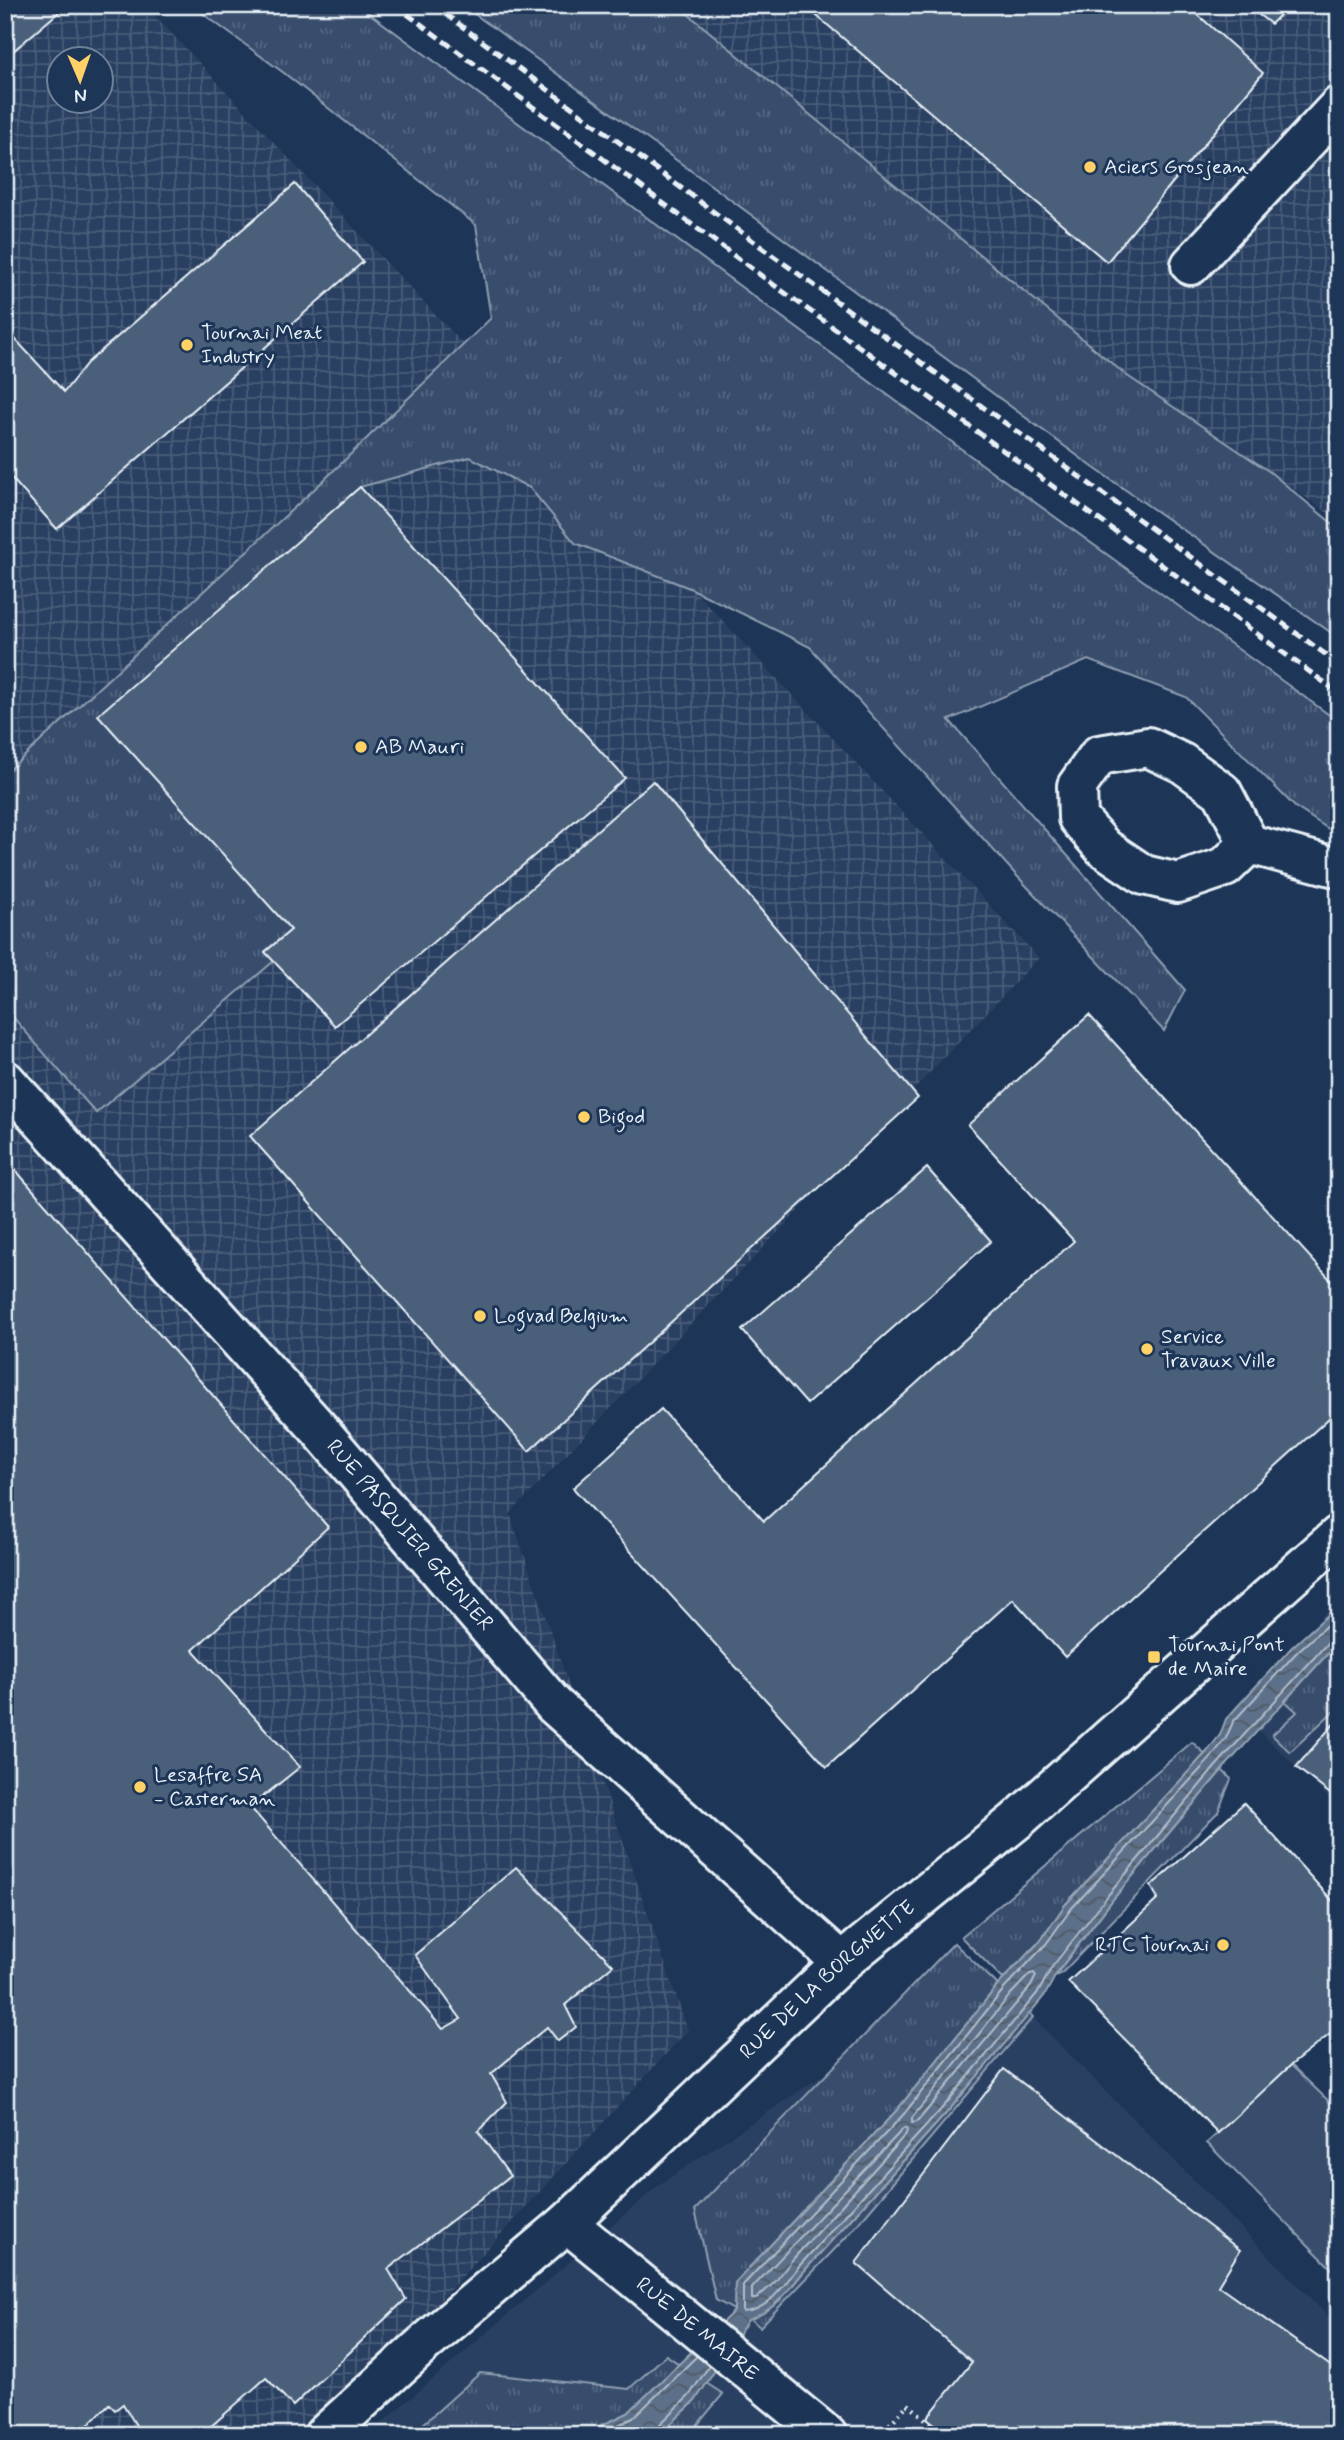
<svg xmlns="http://www.w3.org/2000/svg" width="1344" height="2440" viewBox="0 0 1344 2440" font-family="Mynerve,sans-serif">
  <style>
    .built { fill: #2a4162 }
    .industrial { fill: url(#industrial-grid); fill-rule: evenodd }
    .grass { fill: url(#grass-tufts); stroke: #909fb2; stroke-width: 2 }
    .garden { fill: #374d6c; stroke: #909fb2; stroke-width: 2 }
    .water { fill: url(#water-waves); stroke: #95a4b5; stroke-width: 2 }
    .lines { fill: none; stroke-linecap: round; stroke-linejoin: round }
    .shore { stroke: #b0bdcc; stroke-width: 2 }
    .building { fill: #495e7a; stroke: #e8f1f8; stroke-width: 2 }
    .minor-casing { stroke: #e8f1f8; stroke-width: 44 }
    .path { stroke: #e8f1f8; stroke-width: 4.5; stroke-dasharray: 2 5; stroke-linecap: butt }
    .minor { stroke: #1d3557; stroke-width: 38 }
    .rail { stroke: #e8f1f8; stroke-width: 5; stroke-dasharray: 10 5; stroke-linecap: butt }
    .poi-dot { fill: #ffd166; stroke: #1d3557; stroke-width: 2.5 }
    .labels { text-anchor: middle; dominant-baseline: central; stroke-width: 6; stroke-linejoin: round; paint-order: stroke }
    .poi-label { font-size: 21px; fill: #e8f1f8; stroke: #1d3557; text-anchor: start }
    .street-label { font-size: 21px; fill: #e8f1f8; stroke: #1d3557 }
  </style>
  <defs>
    <pattern id="industrial-grid" width="8" height="8" patternUnits="userSpaceOnUse" patternTransform="scale(1.75)"><rect width="8" height="8" fill="#2a4162"/><path d="M0 4h8M4 0v8" fill="none" stroke="#495d79"/></pattern>
    <pattern id="grass-tufts" width="24" height="20" patternUnits="userSpaceOnUse" patternTransform="scale(1.75)"><rect width="24" height="20" fill="#374d6c"/><path d="M3 7l-1-3M5 7V3M7 7l1-3M15 17l-1-3M17 17v-4M19 17l1-3" fill="none" stroke="#546782"/></pattern>
    <pattern id="water-waves" width="16" height="10" patternUnits="userSpaceOnUse" patternTransform="scale(1.75)"><rect width="16" height="10" fill="#5d7089"/><path d="M0 5q4-4 8 0t8 0" fill="none" stroke="#505a66"/></pattern>
  </defs>
  <rect width="100%" height="100%" fill="#1d3557"/>
  <filter id="ink" filterUnits="userSpaceOnUse"><feTurbulence type="fractalNoise" baseFrequency=".0143" numOctaves="2"/><feDisplacementMap in="SourceGraphic" scale="14" xChannelSelector="R" yChannelSelector="G"/><feConvolveMatrix kernelMatrix="1 2 1 2 8 2 1 2 1" color-interpolation-filters="sRGB"/></filter>
  <g filter="url(#ink)">
    <g class="built">
      <polygon points="1339,1599 1339,1808 1234,1707"/>
      <polygon points="984,1968 1339,2327 1339,2435 368,2435 660,2184"/>
    </g>
    <g class="industrial">
      <path d="M5,5H145L1039,958L510,1514L688,2030L317,2435H5ZM60,60H102V102H60Z"/>
      <polygon points="677,5 1339,5 1339,521 1270,472 1126,375"/>
    </g>
    <g class="grass">
      <polygon points="191,5 358,5 979,462 1339,722 1339,836 1295,807 1186,697 1088,660 949,720 1185,990 1164,1031 1017,876 810,647 692,589 575,543 530,488 470,457 360,487 291,930 265,951 274,961 96,1113 5,1008 5,774 322,482 491,318 476,225 284,73"/>
      <polygon points="462,5 677,5 1126,375 1270,472 1339,529 1339,638 1094,468 708,183"/>
      <polygon points="1339,1641 1339,1706 1290,1752 1272,1735 1297,1712 1285,1701"/>
      <polygon points="1192,1742 1205,1754 1065,1905 1041,1940 1003,1979 961,1937"/>
      <polygon points="1222,1770 1231,1779 1218,1812 1062,1973 1055,1976 1114,1898"/>
      <polygon points="954,1943 998,1985 897,2110 735,2283 734,2310 716,2300 695,2210"/>
      <path d="M1029,2013L1033,2017L852,2231L760,2327L750,2319C775,2310 789,2290 805,2270L950,2109Z"/>
      <polygon points="666,2355 679,2364 628,2413 581,2435 411,2435 480,2373 629,2389"/>
      <polygon points="706,2383 723,2394 689,2435 659,2435 695,2401"/>
    </g>
    <polygon class="garden" points="1291,2065 1339,2111 1339,2276 1207,2143"/>
    <path class="water" d="M1339,1605V1641L1222,1770L1114,1898L1058,1971L1045,1995L950,2109L805,2270C788,2291 774,2311 748,2320L695,2401L659,2435H581L628,2413L734,2311L735,2283L897,2110L998,1985L1041,1940L1065,1905L1205,1754L1220,1735L1226,1719L1292,1647Z"/>
    <g class="lines">
      <g class="shore">
        <path d="M1339,1614L1297,1652L1233,1722L1226,1738L1210,1759L1071,1909L1046,1944L1004,1989L903,2115L743,2285V2312C768,2312 785,2283 800,2265L945,2105L1039,1991L1052,1967L1109,1894L1216,1766L1331,1639L1339,1636"/>
        <polygon points="1030,1974 1034,1973 1036,1976 1031,1986 917,2122 912,2123 912,2118 1010,1995"/>
        <polygon points="904,2128 907,2130 906,2134 793,2259 775,2282 756,2299 752,2299 752,2288"/>
        <polyline points="598,2435 633,2418 697,2356"/>
        <polyline points="655,2435 656,2428 689,2396 709,2366"/>
      </g>
    </g>
    <g class="building">
      <polygon points="5,5 67,5 5,58"/>
      <polygon points="804,5 1187,5 1263,73 1107,262"/>
      <polygon points="1246,5 1290,5 1271,24"/>
      <polygon points="295,184 363,262 57,529 5,471 5,328 64,392 87,363"/>
      <polygon points="360,487 625,778 335,1026 265,952 291,930 98,715"/>
      <polygon points="653,781 918,1098 529,1451 250,1136"/>
      <polygon points="1089,1015 1339,1289 1339,1409 1065,1657 1013,1599 827,1767 573,1488 661,1409 764,1521 1074,1241 968,1125"/>
      <polygon points="5,1158 328,1527 193,1650 300,1767 250,1807 443,2029 461,2019 415,1955 516,1867 613,1965 565,2005 576,2027 558,2041 547,2027 491,2074 507,2102 478,2131 510,2176 388,2269 406,2299 293,2406 266,2378 201,2435 129,2435 137,2427 123,2404 115,2410 109,2404 88,2425 95,2435 5,2435"/>
      <polygon points="927,1168 991,1241 807,1404 742,1330"/>
      <polygon points="1339,1718 1339,1801 1296,1767"/>
      <polygon points="1244,1803 1339,1908 1339,2027 1291,2065 1218,2133 1068,1982 1158,1899 1151,1886"/>
      <polygon points="1004,2069 1240,2250 1218,2286 1339,2372 1339,2435 949,2435 927,2418 972,2362 856,2263"/>
    </g>
    <g class="lines">
      <defs>
        <g id="minor">
          <polyline points="1191,265 1339,106"/>
          <polyline points="1249,844 1225,867 1178,883 1144,875 1104,848 1078,818 1077,786 1099,755 1148,747 1182,763 1222,792 1249,844 1339,868"/>
          <path id="s1" d="M5,1080L319,1429L554,1705L842,1962"/>
          <path id="s2" d="M567,2223L827,2435"/>
          <path id="s3" d="M324,2435L424,2344L567,2223L842,1962L1016,1821L1339,1535"/>
        </g>
      </defs>
      <use href="#minor" class="minor-casing"/>
      <polyline class="path" points="880,2435 908,2404 944,2435"/>
      <use href="#minor" class="minor"/>
      <g class="rail">
        <polyline points="395,5 763,277 1339,693"/>
        <polyline points="433,5 775,257 1339,664"/>
      </g>
    </g>
  </g>
  <g class="poi-dot">
    <circle cx="1090" cy="167" r="7"/>
    <circle cx="187" cy="345" r="7"/>
    <circle cx="361" cy="747" r="7"/>
    <circle cx="584" cy="1117" r="7"/>
    <circle cx="480" cy="1316" r="7"/>
    <circle cx="1147" cy="1349" r="7"/>
    <rect x="1147" y="1650" width="14" height="14" rx="3.5"/>
    <circle cx="140" cy="1787" r="7"/>
    <circle cx="1223" cy="1945" r="7"/>
  </g>
  <g class="labels">
    <g class="poi-label">
      <text x="1104" y="167">Aciers Grosjean</text>
      <text x="201" y="333">Tournai Meat<tspan x="201" dy="24">Industry</tspan></text>
      <text x="375" y="747">AB Mauri</text>
      <text x="598" y="1117">Bigod</text>
      <text x="494" y="1316">Logvad Belgium</text>
      <text x="1161" y="1337">Service<tspan x="1161" dy="24">Travaux Ville</tspan></text>
      <text x="1168" y="1645">Tournai Pont<tspan x="1168" dy="24">de Maire</tspan></text>
      <text x="154" y="1775">Lesaffre SA<tspan x="154" dy="24">- Casterman</tspan></text>
      <text x="1209" y="1945" text-anchor="end">RTC Tournai</text>
    </g>
    <g class="street-label">
      <text stroke="none"><textPath href="#s1" startOffset="609">RUE PASQUIER GRENIER</textPath></text>
      <text stroke="none"><textPath href="#s3" startOffset="679">RUE DE LA BORGNETTE</textPath></text>
      <text stroke="none"><textPath href="#s2" startOffset="168">RUE DE MAIRE</textPath></text>
    </g>
  </g>
  <rect width="1344" height="2440" fill="none" stroke="#1d3557" stroke-width="28"/>
  <rect x="14" y="14" width="1316" height="2412" fill="none" stroke="#e8f1f8" stroke-width="2.5" filter="url(#ink)"/>
  <g transform="translate(80 80) rotate(178)"><circle r="33" fill="#1d3557" stroke="#6e8097" stroke-width="2"/>
  <path d="M0-5L12 26L0 18L-12 26Z" fill="#ffd166"/>
  <text y="-10" font-size="19" font-weight="bold" text-anchor="middle" fill="#e8f1f8">N</text>
  </g>
</svg>
